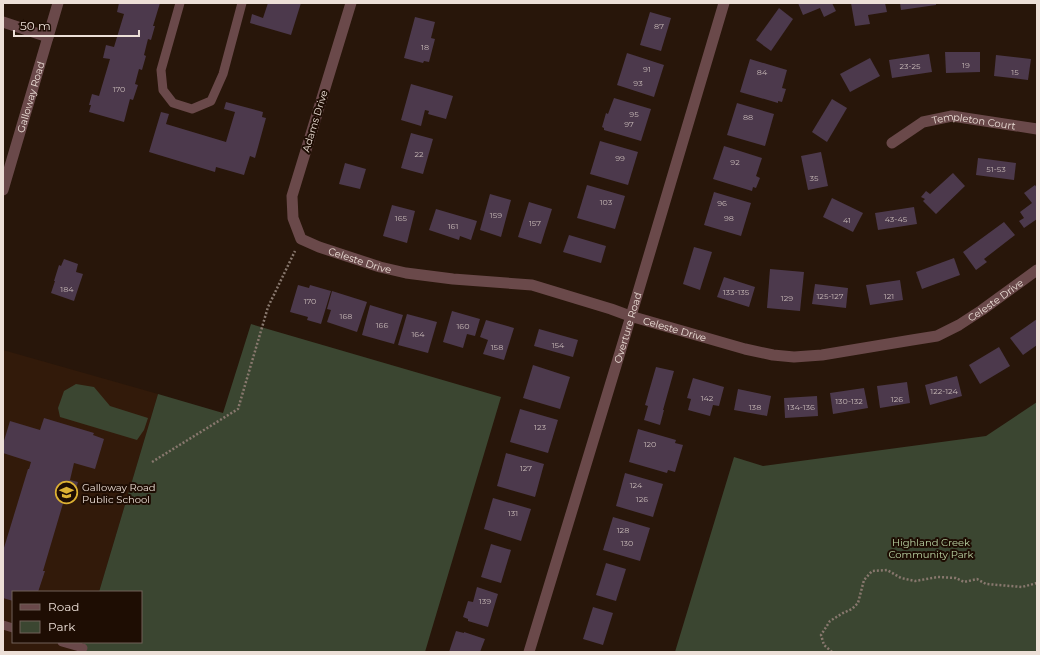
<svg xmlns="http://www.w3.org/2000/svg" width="1040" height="655" viewBox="0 0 1040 655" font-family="Montserrat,sans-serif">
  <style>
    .built { fill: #321a0a }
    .green { fill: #3b4631 }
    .building { fill: #4c394c }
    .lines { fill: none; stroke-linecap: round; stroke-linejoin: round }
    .path { stroke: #88786e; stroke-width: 2.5; stroke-dasharray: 2 2; stroke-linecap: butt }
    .service { stroke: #6a494a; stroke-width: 9 }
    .minor { stroke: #6a494a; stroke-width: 11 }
    .tertiary { stroke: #6a494a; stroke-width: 11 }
    .labels { text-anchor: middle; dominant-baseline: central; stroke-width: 4; stroke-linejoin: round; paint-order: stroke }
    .number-label { font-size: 8px; fill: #c4b6b4 }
    .street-label { font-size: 10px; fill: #ecdfd7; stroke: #1e0d03 }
    .poi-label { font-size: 10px; fill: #ecdfd7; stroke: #1e0d03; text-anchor: start }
    .park-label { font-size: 10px; fill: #bcd5a5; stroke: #1e0d03 }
  </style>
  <rect width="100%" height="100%" fill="#28160a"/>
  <polygon class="built" points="3,350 158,394 99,592 13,592 13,642 84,642 81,652 3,652"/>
  <g class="green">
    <polygon points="251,324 501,397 425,652 81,652 84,642 141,642 141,592 99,592 158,394 223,413"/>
    <polygon points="76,384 94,387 110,406 148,418 144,430 137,440 60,417 58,408 64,391"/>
    <polygon points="1037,402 1037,652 675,652 734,457 763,466 986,436"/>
  </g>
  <g class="building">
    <polygon points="119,3 160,3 153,26 155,26 151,40 148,39 144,55 146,56 142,70 139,69 135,84 138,85 133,100 130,99 124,122 89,112 91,105 89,105 92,94 99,96 110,59 103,58 106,45 114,47 124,14 117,12"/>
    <polygon points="268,3 301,3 291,35 250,23 252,14 263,18"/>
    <polygon points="798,3 832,3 836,11 824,17 820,8 803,15"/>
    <polygon points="851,3 885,3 887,12 868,15 870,24 855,26"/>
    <polygon points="900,3 936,3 936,5 901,10"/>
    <polygon points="779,8 793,19 771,51 756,40"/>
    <polygon points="650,12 671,18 661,51 640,45"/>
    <polygon points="415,17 435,22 431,38 435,39 429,62 424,61 423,63 404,58"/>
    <polygon points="945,52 980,52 980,72 946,73"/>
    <polygon points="627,53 664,65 654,97 617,85"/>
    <polygon points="929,54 932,72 892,78 889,60"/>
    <polygon points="996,55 1031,59 1028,80 994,76"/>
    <polygon points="870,58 880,76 850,92 840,74"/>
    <polygon points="750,59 787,70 782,88 786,89 782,102 778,101 778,103 740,92"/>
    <polygon points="411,84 453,96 446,119 428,114 429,111 425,110 421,126 401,120"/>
    <polygon points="614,98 651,109 641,141 604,130 604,128 602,127 606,113 608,114"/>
    <polygon points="832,99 847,108 827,142 812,132"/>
    <polygon points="226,102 263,112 262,117 266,118 255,158 250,156 244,175 216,167 215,172 149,152 161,112 169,114 166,124 226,142 235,112 224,109"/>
    <polygon points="737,103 774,114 765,146 727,135"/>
    <polygon points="411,133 433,139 423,174 401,168"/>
    <polygon points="600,141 638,152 628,185 590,174"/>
    <polygon points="724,146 762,158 756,176 760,178 756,188 753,187 752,191 713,179"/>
    <polygon points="821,152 828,186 808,190 801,156"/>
    <polygon points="978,158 1016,163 1014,180 976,175"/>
    <polygon points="345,163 366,169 360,189 339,184"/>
    <polygon points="953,173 965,186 936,214 923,201 925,199 921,197 926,191 930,194"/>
    <polygon points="587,185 625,196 615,229 577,218"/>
    <polygon points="1035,185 1037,188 1037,219 1024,228 1019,221 1024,218 1020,212 1032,203 1024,193"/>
    <polygon points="714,192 751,203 741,236 704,225"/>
    <polygon points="490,194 511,200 501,237 480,230"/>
    <polygon points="832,198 863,213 853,232 823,217"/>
    <polygon points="529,202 552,209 541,244 518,237"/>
    <polygon points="392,205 415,211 407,243 383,236"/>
    <polygon points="914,207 917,224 878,230 875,213"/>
    <polygon points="436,209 477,221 471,240 460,236 459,240 429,230"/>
    <polygon points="1004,222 1015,235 984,259 987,262 976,270 963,252"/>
    <polygon points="569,235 606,246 601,263 563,252"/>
    <polygon points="694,247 712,252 700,290 683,284"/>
    <polygon points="954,258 960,275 922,289 916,272"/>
    <polygon points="64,259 78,264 76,272 83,274 74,301 51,293 55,281 54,281 59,265 61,266"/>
    <polygon points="770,269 804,272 800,311 767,308"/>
    <polygon points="724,277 755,287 749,307 717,297"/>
    <polygon points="900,280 903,300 870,305 866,285"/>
    <polygon points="815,284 848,288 846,308 812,304"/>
    <polygon points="298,285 309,288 310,285 331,291 321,324 307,320 308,317 290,312"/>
    <polygon points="332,291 367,302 357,332 327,322 331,310 327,309"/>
    <polygon points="370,305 403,315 394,344 362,335"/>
    <polygon points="452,311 480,319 475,336 467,334 463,348 443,342"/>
    <polygon points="407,314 437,322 428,353 398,345"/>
    <polygon points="1037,319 1037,345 1023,355 1010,338"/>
    <polygon points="486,320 514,328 504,360 483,354 488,340 480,337"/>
    <polygon points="539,329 578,340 573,357 534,346"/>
    <polygon points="999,347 1010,366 980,384 969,365"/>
    <polygon points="533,365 570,377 560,409 523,398"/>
    <polygon points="656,367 674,371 663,410 664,410 660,425 644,420 648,406 645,405"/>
    <polygon points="957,376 962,396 930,405 925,385"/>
    <polygon points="693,378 724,387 719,406 713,405 710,416 688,410 691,399 687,398"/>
    <polygon points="907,382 910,403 880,408 877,386"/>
    <polygon points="864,388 868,408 833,414 830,393"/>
    <polygon points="738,389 771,396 767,416 734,410"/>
    <polygon points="817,396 818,416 785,418 784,398"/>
    <polygon points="520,409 558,420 548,453 510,442"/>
    <polygon points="44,418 94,433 93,435 104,439 95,469 74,463 70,480 78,482 75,492 67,490 43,571 45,571 38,592 13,592 13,601 3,598 3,551 28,469 29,469 31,462 3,453 3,444 10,421 40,430"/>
    <polygon points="638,429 676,440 675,443 683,445 675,472 668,470 667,473 629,462"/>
    <polygon points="506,453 544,464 535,497 497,486"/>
    <polygon points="625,473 663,484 653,517 616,506"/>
    <polygon points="493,498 531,509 521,541 484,529"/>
    <polygon points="613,517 650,528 640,561 603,550"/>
    <polygon points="491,544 511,550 501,583 481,577"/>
    <polygon points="606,563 626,569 616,601 596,595"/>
    <polygon points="477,587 498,594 488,627 468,621 468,619 463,617 468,601 473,602"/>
    <polygon points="593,607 613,613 603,645 583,639"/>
    <polygon points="456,631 464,633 464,632 485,639 480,652 449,652"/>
  </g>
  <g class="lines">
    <g class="path">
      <polyline points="152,462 238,409 268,307 295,251"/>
      <polyline points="832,652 824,645 821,635 830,621 843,613 852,609 858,603 864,580 872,571 887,570 901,578 915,581 938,577 956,578 964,582 977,579 986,584 1022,587 1037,583"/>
    </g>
    <g class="service">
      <polyline points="180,3 161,70 163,90 173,103 192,109 211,101 223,74 242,3"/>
      <polyline points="3,625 13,628"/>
      <polyline points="62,642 83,648"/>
    </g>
    <g class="minor">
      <path id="s1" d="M351,3L292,196L293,218L301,239L319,247L380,267L406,273L453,279L532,285L611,309L630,316L745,349L773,355L794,357L822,355L912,340L937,336L959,325L982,310L1037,270"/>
      <polyline points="3,22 48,37"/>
      <path id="s2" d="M892,143L923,122L952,116L1037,129"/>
      <path id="s3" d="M529,652L625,336L724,3"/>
    </g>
    <path class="tertiary" id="s4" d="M3,190L58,3"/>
  </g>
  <defs>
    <symbol id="school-ring" viewBox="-11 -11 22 22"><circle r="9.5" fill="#1e0d03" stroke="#ddb133" stroke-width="1.5"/><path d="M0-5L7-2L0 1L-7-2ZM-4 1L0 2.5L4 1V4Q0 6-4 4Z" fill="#ddb133"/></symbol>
  </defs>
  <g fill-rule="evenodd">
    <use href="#school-ring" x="54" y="480" width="25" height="25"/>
  </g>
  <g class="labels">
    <g class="number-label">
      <text x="659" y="26">87</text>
      <text x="425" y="47">18</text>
      <text x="966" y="65">19</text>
      <text x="910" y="66">23-25</text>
      <text x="647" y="69">91</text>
      <text x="762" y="72">84</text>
      <text x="1015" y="72">15</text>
      <text x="638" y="83">93</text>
      <text x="119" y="89">170</text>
      <text x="634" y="114">95</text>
      <text x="748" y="117">88</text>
      <text x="629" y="124">97</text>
      <text x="419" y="154">22</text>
      <text x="620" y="158">99</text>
      <text x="735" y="162">92</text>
      <text x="996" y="169">51-53</text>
      <text x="814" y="178">35</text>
      <text x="606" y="202">103</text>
      <text x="722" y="203">96</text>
      <text x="496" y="215">159</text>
      <text x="401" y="218">165</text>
      <text x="729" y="218">98</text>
      <text x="896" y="219">43-45</text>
      <text x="847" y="220">41</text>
      <text x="535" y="223">157</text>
      <text x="453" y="226">161</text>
      <text x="67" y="289">184</text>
      <text x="736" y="292">133-135</text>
      <text x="830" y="296">125-127</text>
      <text x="889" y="296">121</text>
      <text x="787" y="298">129</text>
      <text x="310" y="301">170</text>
      <text x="346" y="316">168</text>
      <text x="382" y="325">166</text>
      <text x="463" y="326">160</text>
      <text x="418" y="334">164</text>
      <text x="558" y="345">154</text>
      <text x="497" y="347">158</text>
      <text x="944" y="391">122-124</text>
      <text x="707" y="398">142</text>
      <text x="897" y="399">126</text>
      <text x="849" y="401">130-132</text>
      <text x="755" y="407">138</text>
      <text x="801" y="407">134-136</text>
      <text x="540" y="427">123</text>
      <text x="650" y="444">120</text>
      <text x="526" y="468">127</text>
      <text x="636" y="485">124</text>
      <text x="642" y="499">126</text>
      <text x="513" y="513">131</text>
      <text x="623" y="530">128</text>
      <text x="627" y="543">130</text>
      <text x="485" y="601">139</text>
    </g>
    <g class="street-label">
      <text stroke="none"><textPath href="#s4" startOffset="97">Galloway Road</textPath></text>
      <text transform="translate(315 121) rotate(-73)">Adams Drive</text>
      <text stroke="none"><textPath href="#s2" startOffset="89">Templeton Court</textPath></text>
      <text stroke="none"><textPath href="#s1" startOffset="309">Celeste Drive</textPath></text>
      <text stroke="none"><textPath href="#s1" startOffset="969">Celeste Drive</textPath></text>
      <text stroke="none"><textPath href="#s3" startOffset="339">Overture Road</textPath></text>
      <text stroke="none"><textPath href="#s1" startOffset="633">Celeste Drive</textPath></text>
    </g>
    <g class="poi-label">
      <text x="82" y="487">Galloway Road<tspan x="82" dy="12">Public School</tspan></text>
    </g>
    <g class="park-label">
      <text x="931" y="542">Highland Creek<tspan x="931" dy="12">Community Park</tspan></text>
    </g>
  </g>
  <rect width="1040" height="655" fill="none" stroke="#ecdfd7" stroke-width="8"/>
  <rect x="12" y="591" width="130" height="52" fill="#1e0d03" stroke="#706158"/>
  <rect x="20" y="604" width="20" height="6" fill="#6a494a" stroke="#706158"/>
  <text x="48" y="611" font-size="12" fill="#ecdfd7">Road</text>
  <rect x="20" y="621" width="20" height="12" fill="#3b4631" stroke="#706158"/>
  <text x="48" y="631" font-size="12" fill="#ecdfd7">Park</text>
  <path d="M14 30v6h125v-6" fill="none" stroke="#ecdfd7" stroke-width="2"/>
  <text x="20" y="30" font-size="12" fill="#ecdfd7" stroke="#1e0d03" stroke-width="3" paint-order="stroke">50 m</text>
</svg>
